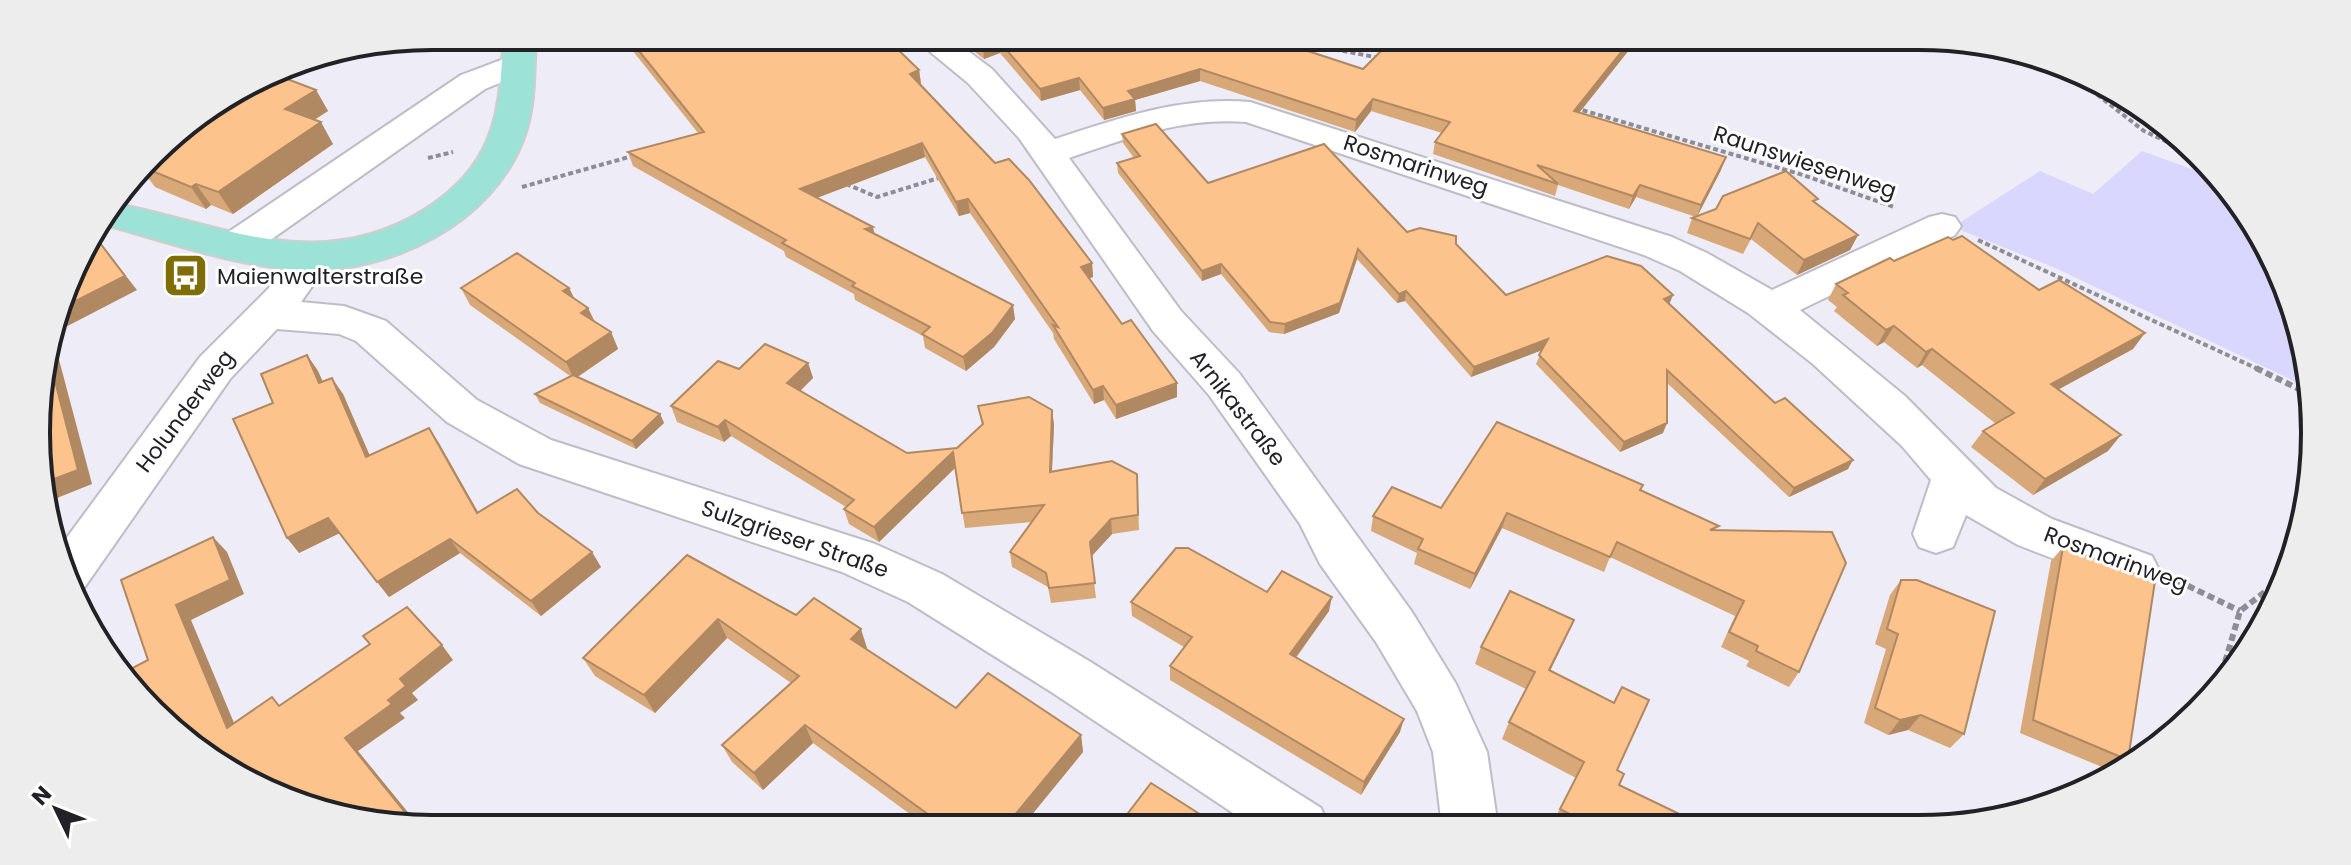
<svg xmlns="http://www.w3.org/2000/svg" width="2351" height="865" viewBox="0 0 2351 865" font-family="Poppins,sans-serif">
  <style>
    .green { fill: #dad7fe }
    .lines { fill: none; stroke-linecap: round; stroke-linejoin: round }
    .minor-casing { stroke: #bdbdc7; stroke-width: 4 }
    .major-casing { stroke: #cececf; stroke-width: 4 }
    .path-far1 { stroke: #8d8d94; stroke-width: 4; stroke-dasharray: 5 3; stroke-linecap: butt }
    .path { stroke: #8d8d94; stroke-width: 6; stroke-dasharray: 7 4; stroke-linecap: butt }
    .minor { fill: #fff; fill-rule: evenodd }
    .major { fill: #9de2d6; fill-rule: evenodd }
    .wall { fill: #d9a878 }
    .shaded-wall { fill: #b08862 }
    .building { fill: #fcc38c; stroke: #b08862; stroke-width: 2 }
    .labels { text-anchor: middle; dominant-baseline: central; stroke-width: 6; stroke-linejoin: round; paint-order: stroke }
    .street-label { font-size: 22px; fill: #222226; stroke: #fff }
    .poi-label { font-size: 22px; fill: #222226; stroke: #fff; text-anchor: start }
    .rim { fill: none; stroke: #222226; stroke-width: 4 }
  </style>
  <rect width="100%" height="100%" fill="#edecf7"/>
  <polygon class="green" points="2142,151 2211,176 2262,234 2312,380 2311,389 2053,267 1953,227 2040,171 2093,194"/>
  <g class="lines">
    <defs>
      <g id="minor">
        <path d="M911,36H948L992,69L1055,139C1120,118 1182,96 1250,102L1672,237L1707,253L1772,290L1929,217L1942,214L1955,217L1961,226L1955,235L1800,310L1905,396L1996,488L2052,519L2152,556L2159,570L2152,584L2135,590L2018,545L1966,515L1953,547L1936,553L1919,547L1913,534L1931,480L1902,446L1813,364L1748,313L1680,271L1644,255L1246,122C1183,117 1128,138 1069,158L1181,311L1239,373L1412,612L1456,684L1487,752L1498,827H1442L1433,752L1417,711L1376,642L1320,564L1300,524L1209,395L1153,331L1019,138L968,83Z"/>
        <polygon points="517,54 529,57 534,64 529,71 485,89 252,253 238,257 224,253 219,244 224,235 461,75"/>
        <polygon points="313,245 327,249 332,258 301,302 344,306 386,321 477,400 551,440 875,544 942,574 1089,661 1321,808 1329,827 1254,827 1053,693 908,602 842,572 519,464 447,422 356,341 339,334 277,329 230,379 84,588 75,591 57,551 200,357 268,289 299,249"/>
      </g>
      <path id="major" d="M504,36H536C534,69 536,106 524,138C492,224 391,273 303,270C236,267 166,241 102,224L118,204C226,226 320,275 424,210C451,193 476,169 488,138C501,107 501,69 504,36Z"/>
    </defs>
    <use href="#minor" class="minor-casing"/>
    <use href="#major" class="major-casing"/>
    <g class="path-far1">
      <polyline points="1264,36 1380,58"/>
      <polyline points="2072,75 2144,131 2189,152"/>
      <polyline points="1575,108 1803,175 1894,207"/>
      <polyline points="428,158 453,152"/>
      <polyline points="846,184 877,197 942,177"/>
      <polyline points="522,187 636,155"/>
      <polyline points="1978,240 2260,370"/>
    </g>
    <g class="path">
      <polyline points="2256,368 2311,395"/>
      <polyline points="2178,581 2240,611"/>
      <polyline points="2219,683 2240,611 2284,577"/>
    </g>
    <use href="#minor" class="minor"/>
    <use href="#major" class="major"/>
  </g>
  <g class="wall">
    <polygon points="621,36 850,36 853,39 919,70 921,84 995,163 1092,263 1093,277 1089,278 1122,324 1177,383 1177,397 1116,419 1104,400 1094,404 1054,339 1053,333 970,213 959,216 925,157 817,198 1015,319 994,347 966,371 925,348 923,336 855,300 854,294 786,257 784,251 633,166 628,152 698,133"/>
    <polygon points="959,36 1105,36 1114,46 1271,39 1363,69 1396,36 1638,36 1637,40 1579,113 1721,170 1697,216 1816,203 1858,235 1850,250 1797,275 1751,239 1743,254 1687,233 1692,218 1696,217 1636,197 1629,209 1558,185 1555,196 1433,154 1435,142 1442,133 1371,111 1355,132 1200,81 1135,100 1136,111 1104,120 1080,90 1041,101 1000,53 984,59 967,46"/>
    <polygon points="326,57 305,70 289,64"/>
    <polygon points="316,90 328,111 314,120 333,144 233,214 211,205 206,209 155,187 143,171 154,157 242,102 238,95"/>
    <polygon points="1122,134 1208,183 1456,244 1506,295 1670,304 1775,403 1848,469 1789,497 1667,383 1663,433 1620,452 1536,364 1542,350 1471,377 1405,301 1397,303 1357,259 1339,313 1284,334 1269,332 1221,274 1202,281 1118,173 1117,163 1134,158 1123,143"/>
    <polygon points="1953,240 2039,290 2133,349 2059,389 2108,451 2033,495 1971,447 1983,431 1996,424 1922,365 1917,368 1884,342 1877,346 1834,311 1837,307 1828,300 1836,284 1894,261"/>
    <polygon points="461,288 569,288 574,298 588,308 595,322 611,332 618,349 578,377 660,414 664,423 636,449 540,403 535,394 570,376 470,305"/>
    <polygon points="307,355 318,371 323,382 343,394 369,455 429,428 478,512 538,513 601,567 541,616 460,553 389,597 339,533 299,553 273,403"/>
    <polygon points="808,363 813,378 800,391 907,453 957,448 982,425 978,406 1052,410 1054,425 1052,472 1137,474 1139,530 1112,534 1091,556 1096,598 1051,603 1048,587 1012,567 1010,552 1032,522 965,528 955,468 879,542 849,524 844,509 846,507 731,436 724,442 677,422 671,406 739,369"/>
    <polygon points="1640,490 1716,530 1799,672 1789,687 1746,666 1749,661 1721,647 1735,616 1610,557 1604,572 1502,528 1470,589 1414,564 1417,553 1371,531 1373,516"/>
    <polygon points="2063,547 2128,760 2114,772 2020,733 2051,561"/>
    <polygon points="687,555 796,615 867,648 866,649 956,708 1081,735 1083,752 1021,828 929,828 813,743 763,790 732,762 722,745 791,683 727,638 655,713 595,676 583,658"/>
    <polygon points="1901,580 1964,734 1950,748 1908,730 1888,735 1864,723 1886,649 1875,644 1890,595"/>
    <polygon points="1267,592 1329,611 1296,658 1400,732 1361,795 1170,680 1170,666 1184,647 1132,616 1131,602"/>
    <polygon points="1574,620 1550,671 1617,770 1619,785 1696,822 1700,816 1721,826 1556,826 1552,824 1576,778 1502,739 1509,722 1526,689 1475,664 1481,647"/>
    <polygon points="1122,821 1220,827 1122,827"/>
  </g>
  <g class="shaded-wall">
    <polygon points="1634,36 1638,36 1637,40 1571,123 1574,111"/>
    <polygon points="999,41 1000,53 984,59 983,47"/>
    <polygon points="326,57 305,70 301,62"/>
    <polygon points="1200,69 1200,81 1135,100 1136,111 1104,120 1103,108 1128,91"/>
    <polygon points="919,70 921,84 910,74"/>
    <polygon points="1079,78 1080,90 1041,101 1040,89"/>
    <polygon points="316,90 328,111 298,130 285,109"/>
    <polygon points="1373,99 1371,111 1355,132 1356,120"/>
    <polygon points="321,122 333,144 233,214 218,192"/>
    <polygon points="922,143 925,157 803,203 800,189"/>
    <polygon points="1726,157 1721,170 1697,217 1701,205"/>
    <polygon points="196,184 211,205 206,209 191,187"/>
    <polygon points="1640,185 1636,197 1629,209 1633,196"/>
    <polygon points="968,199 970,213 959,216 956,202"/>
    <polygon points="873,227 876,241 865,229"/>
    <polygon points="94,235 137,290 54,333 62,308"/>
    <polygon points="1858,235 1850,250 1797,275 1804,260"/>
    <polygon points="1358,249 1357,259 1339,313 1284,334 1285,324"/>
    <polygon points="1092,263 1093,277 1082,281 1081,267"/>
    <polygon points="1221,264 1221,274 1202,281 1202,271"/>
    <polygon points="569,288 577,304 563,291"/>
    <polygon points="1406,291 1405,301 1397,303 1399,294"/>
    <polygon points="1673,295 1669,305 1664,299"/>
    <polygon points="1013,305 1015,319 994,347 966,371 963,357"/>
    <polygon points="588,308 596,325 581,313"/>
    <polygon points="1894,326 1884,342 1877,346 1886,330"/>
    <polygon points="611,332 618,349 574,379 566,362"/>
    <polygon points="2145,333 2133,349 2039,400 2051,384"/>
    <polygon points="53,337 92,484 47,502 46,482 48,354"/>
    <polygon points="1548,339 1545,349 1471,377 1474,367"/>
    <polygon points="1932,349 1922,365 1917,368 1926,352"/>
    <polygon points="307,355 318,371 330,399 319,383"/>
    <polygon points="808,363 813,378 792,399 787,383"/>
    <polygon points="332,378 343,394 377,472 366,457"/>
    <polygon points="1177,383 1177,397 1116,419 1116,405"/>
    <polygon points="1103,386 1104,400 1094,404 1093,390"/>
    <polygon points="1052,410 1054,425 1051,488 1050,472"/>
    <polygon points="660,414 664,423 636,449 632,441"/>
    <polygon points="725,420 731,436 724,442 718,427"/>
    <polygon points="1667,423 1663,433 1620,452 1624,442"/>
    <polygon points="429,428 439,443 487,528 477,513"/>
    <polygon points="2121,435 2108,451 2033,495 2045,479"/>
    <polygon points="953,452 956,467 879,542 874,527"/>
    <polygon points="1853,460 1848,469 1789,497 1794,488"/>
    <polygon points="1507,513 1502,528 1470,589 1475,574"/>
    <polygon points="328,518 340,533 299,553 287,538"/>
    <polygon points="1111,519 1112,534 1091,557 1090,542"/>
    <polygon points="213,537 227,552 244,594 191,620 242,742 227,728 176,605"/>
    <polygon points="450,539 460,553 389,597 377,582"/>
    <polygon points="592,552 601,567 541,616 531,601"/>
    <polygon points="1332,597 1329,611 1288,668 1290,654"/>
    <polygon points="718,619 727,638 655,713 644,695"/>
    <polygon points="1574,620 1566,638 1542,687 1549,670"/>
    <polygon points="861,629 867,648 858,657 851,639"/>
    <polygon points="442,645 453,660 412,693 418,700 400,713 405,718 358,751 420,827 417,827 345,738 388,700 400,679"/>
    <polygon points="1921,715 1908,730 1888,735 1900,720"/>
    <polygon points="1404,719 1400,732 1361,795 1364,782"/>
    <polygon points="805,725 813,743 763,790 754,773"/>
    <polygon points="1081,735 1083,752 1021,828 1004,828"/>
  </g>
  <g class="building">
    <polygon points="627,36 850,36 853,39 862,36 884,36 919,70 910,74 995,163 1009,159 1029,180 1092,263 1081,267 1122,324 1131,320 1177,383 1116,405 1103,386 1093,390 1053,325 1058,327 968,199 956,202 922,143 800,189 873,227 865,229 1013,305 992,333 963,357 922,334 930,327 852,286 855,283 782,243 786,240 628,152 704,132"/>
    <polygon points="967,36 1105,36 1114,46 1149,36 1269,36 1268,38 1363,69 1396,36 1634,36 1574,111 1726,157 1701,205 1640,185 1633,196 1537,165 1558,184 1435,142 1450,122 1373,99 1356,120 1200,69 1128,91 1135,99 1103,108 1079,78 1040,89 999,41 983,47"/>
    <polygon points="274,74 316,90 285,109 321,122 218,192 196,184 191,187 145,168 154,157 247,99 238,95"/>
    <polygon points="1156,124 1208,183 1324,144 1407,232 1420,228 1456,236 1456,244 1506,295 1607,256 1641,266 1673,295 1664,299 1775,403 1785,398 1853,460 1794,488 1667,370 1667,423 1624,442 1539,355 1548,339 1474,367 1406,291 1399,294 1358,249 1340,303 1285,324 1270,322 1221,264 1202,271 1117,163 1140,156 1122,134"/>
    <polygon points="1786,171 1818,199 1813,201 1858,235 1804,260 1758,223 1750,239 1692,218 1716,209 1723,196"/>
    <polygon points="94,235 125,276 62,308 77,257"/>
    <polygon points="1962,236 2039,290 2059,280 2145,333 2051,384 2121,435 2045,479 1983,431 2014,413 1932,349 1926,352 1894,326 1886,330 1843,295 1848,293 1836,284 1890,258 1894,261 1948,237 1953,240"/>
    <polygon points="517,253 569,288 563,291 588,308 581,313 611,332 566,362 461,288"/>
    <polygon points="765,344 808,363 787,383 907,453 957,448 983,424 978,406 1029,397 1052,410 1050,472 1112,461 1137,474 1138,515 1111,519 1090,542 1095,583 1049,588 1046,573 1010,552 1044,505 962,513 953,452 874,527 844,509 854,500 725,420 718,427 671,406 718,361 739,369"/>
    <polygon points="48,354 78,470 46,482 39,381"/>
    <polygon points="307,355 319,383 332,378 366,457 429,428 477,513 517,489 538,513 592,552 531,601 450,539 377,582 328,518 287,538 233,419 273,403 261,374"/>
    <polygon points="573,375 660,414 632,441 535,394"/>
    <polygon points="1497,422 1643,485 1640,490 1719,526 1710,530 1832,532 1846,563 1799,672 1756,651 1758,646 1729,632 1744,601 1617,542 1610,557 1507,513 1475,574 1418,549 1423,539 1373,516 1392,487 1441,508"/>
    <polygon points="213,537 230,580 176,605 227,728 272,697 279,706 370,644 363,636 407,607 442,645 400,679 406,686 388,700 392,704 345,738 417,827 330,816 212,762 123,673 148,660 121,580"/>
    <polygon points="2063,547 2155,581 2128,760 2033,720"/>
    <polygon points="1176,548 1188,548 1267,592 1282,571 1332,597 1290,654 1404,719 1364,782 1170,666 1192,637 1131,602"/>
    <polygon points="687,555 796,615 814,598 861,629 851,639 956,708 988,673 1081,735 1004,828 947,828 805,725 754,773 722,745 799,676 718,619 644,695 583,658"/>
    <polygon points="1901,580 1917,580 1995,611 1964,734 1921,715 1900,720 1875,708 1898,634 1887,629"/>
    <polygon points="1510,591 1574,620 1549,670 1614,703 1622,687 1649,700 1617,770 1624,774 1619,785 1698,823 1700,816 1721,826 1592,826 1560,809 1584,762 1509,722 1535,672 1481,647"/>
    <polygon points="1151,783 1220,827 1131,827 1122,821"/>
  </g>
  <defs>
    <symbol id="bus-square" viewBox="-11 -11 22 22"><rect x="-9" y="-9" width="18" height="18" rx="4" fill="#7f6d08" stroke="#fff"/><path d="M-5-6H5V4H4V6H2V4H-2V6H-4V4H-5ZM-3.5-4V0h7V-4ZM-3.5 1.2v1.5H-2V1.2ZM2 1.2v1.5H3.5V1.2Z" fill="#fff"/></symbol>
  </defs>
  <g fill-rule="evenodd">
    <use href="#bus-square" x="160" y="250" width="51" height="51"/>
  </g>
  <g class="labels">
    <g class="street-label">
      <text transform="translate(1805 162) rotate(18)">Raunswiesenweg</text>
      <text transform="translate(1416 165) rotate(18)">Rosmarinweg</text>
      <text transform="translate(1238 408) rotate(52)">Arnikastraße</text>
      <text transform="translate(185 411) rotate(-53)">Holunderweg</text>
      <text transform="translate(795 539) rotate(19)">Sulzgrieser Straße</text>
      <text transform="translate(2116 559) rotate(20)">Rosmarinweg</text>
    </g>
    <g class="poi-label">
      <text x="217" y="276">Maienwalterstraße</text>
    </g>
  </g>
  <path d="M0 0H2351V865H0ZM432 50H1919A382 382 0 0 1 2301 432V433A382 382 0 0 1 1919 815H432A382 382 0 0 1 50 433V432A382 382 0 0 1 432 50Z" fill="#ededee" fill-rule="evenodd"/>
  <path class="rim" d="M432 50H1919A382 382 0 0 1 2301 432V433A382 382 0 0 1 1919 815H432A382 382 0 0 1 50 433V432A382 382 0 0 1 432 50Z"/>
  <g transform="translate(56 809) rotate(313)" stroke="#ffffff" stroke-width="6" paint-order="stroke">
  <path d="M0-6L14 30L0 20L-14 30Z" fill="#222226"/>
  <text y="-12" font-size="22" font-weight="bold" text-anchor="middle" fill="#222226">N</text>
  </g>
</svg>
